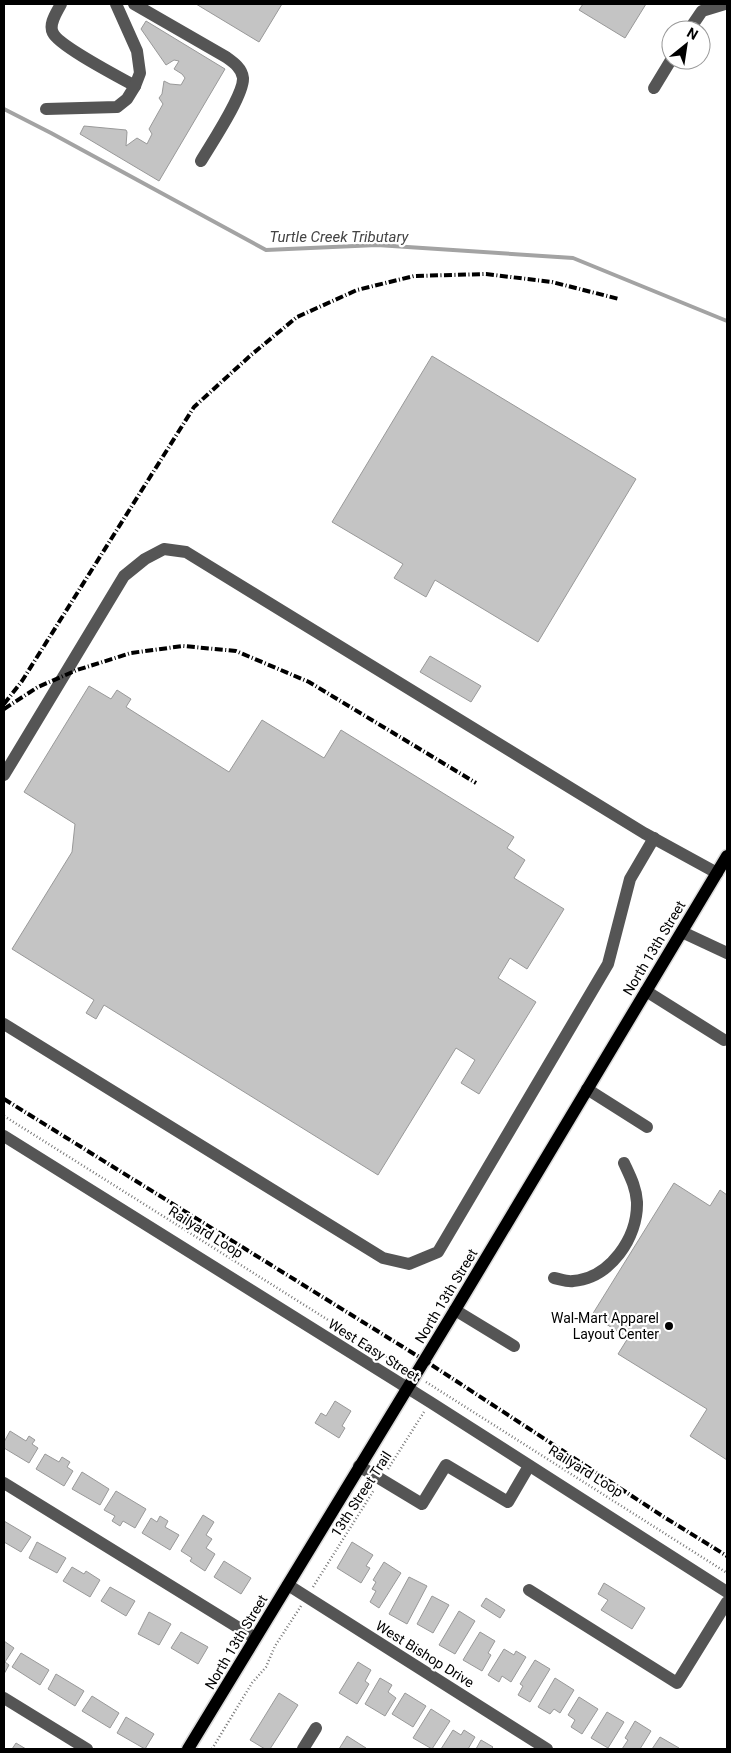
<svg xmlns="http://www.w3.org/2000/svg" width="731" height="1753" viewBox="0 0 731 1753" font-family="Roboto,sans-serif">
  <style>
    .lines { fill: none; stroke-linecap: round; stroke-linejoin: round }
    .stream { stroke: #a3a3a3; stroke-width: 4 }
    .building { fill: #c4c4c4; stroke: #999 }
    .major-casing { stroke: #dbdbdb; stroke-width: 15 }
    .path { stroke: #777; stroke-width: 2.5; stroke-dasharray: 1 2.5; stroke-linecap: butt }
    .minor { stroke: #555; stroke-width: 12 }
    .major { stroke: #000; stroke-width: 12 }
    .rail { stroke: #000; stroke-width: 4; stroke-dasharray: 8 2.5 1 2.5; stroke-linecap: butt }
    .poi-dot { fill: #000; stroke: #fff; stroke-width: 2 }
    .labels { text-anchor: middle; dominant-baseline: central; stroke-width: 4.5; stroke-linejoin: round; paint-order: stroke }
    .street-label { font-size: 14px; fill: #000; stroke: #fff }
    .poi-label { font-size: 14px; fill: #000; stroke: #fff; text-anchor: end }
    .water-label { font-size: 15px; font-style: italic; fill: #444; stroke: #fff }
  </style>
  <rect width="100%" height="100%" fill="#fff"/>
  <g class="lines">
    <polyline class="stream" points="4,109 51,133 266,250 377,245 573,258 727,321"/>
  </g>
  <g class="building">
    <polygon points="196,4 282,4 259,42"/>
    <polygon points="583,4 646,4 625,38 579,10"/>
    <polygon points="146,21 225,69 159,181 80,134 84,126 126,130 127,132 126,146 137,138 147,144 152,134 149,129 163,104 159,98 162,94 164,81 170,84 181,85 185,78 182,74 174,69 179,61 174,60 166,65 141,29"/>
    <polygon points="432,356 636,479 538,642 435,580 426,597 394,578 403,564 332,522"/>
    <polygon points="430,656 481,686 471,702 420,672"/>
    <polygon points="89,686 111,699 117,690 131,699 126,707 229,772 262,720 324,758 341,730 514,837 507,848 525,860 514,878 564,909 527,969 510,958 498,978 536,1002 479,1094 461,1083 475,1060 456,1048 378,1175 104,1005 96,1019 86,1013 94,1000 12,949 72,852 75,824 24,792"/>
    <polygon points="674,1183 710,1206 720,1190 727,1195 727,1460 690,1436 707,1409 618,1354 628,1338 592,1315"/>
    <polygon points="335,1401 351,1411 342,1426 345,1428 339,1438 315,1423 321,1413 326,1416"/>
    <polygon points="10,1431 26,1441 29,1436 35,1440 32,1444 38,1448 29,1463 4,1448 4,1442"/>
    <polygon points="45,1454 59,1462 62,1457 70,1462 67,1467 73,1471 64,1486 36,1469"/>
    <polygon points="82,1472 109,1489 100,1505 72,1489"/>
    <polygon points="116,1491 146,1509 135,1528 123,1521 120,1526 112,1521 115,1516 104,1510"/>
    <polygon points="203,1515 214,1522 206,1535 212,1539 206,1548 215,1554 205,1571 190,1561 192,1558 181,1551"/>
    <polygon points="160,1516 168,1521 165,1527 179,1535 170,1550 142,1533 151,1518 157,1522"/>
    <polygon points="4,1521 31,1537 21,1552 4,1542"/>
    <polygon points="37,1542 66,1558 57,1573 29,1558"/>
    <polygon points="352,1542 373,1555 366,1566 370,1568 361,1583 337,1568"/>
    <polygon points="224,1561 251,1578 241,1594 214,1577"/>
    <polygon points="384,1562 401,1573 379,1608 370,1602 376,1591 372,1589 376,1582 373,1580"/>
    <polygon points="72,1567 84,1574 86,1571 100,1580 90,1597 63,1581"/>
    <polygon points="409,1577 427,1586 407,1624 389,1614"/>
    <polygon points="604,1583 645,1608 632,1629 601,1610 608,1600 598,1594"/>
    <polygon points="110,1587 135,1601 126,1616 101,1601"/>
    <polygon points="432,1596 449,1605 433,1633 417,1624"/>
    <polygon points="486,1598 505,1610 500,1618 481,1606"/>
    <polygon points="459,1611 475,1621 455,1654 439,1645"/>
    <polygon points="149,1612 171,1624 159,1645 138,1634"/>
    <polygon points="181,1632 208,1647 198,1664 171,1648"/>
    <polygon points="480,1632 495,1641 488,1653 491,1655 482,1671 463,1660"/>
    <polygon points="4,1641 14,1648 5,1662 9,1665 4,1674"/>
    <polygon points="504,1649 514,1655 516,1651 526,1657 511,1682 502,1676 499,1682 488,1675"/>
    <polygon points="21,1653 49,1670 40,1685 12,1667"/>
    <polygon points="535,1660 550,1669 530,1702 518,1695 523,1686 520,1684"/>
    <polygon points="358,1662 371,1670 365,1681 369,1684 357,1704 339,1693"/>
    <polygon points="56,1674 84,1691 75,1706 48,1689"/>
    <polygon points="380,1678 392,1685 388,1692 396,1698 385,1716 365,1704"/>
    <polygon points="555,1678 574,1690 560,1713 554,1709 550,1714 538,1707"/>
    <polygon points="279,1693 298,1705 270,1749 265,1749 250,1740"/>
    <polygon points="405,1693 426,1706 413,1727 392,1714"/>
    <polygon points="92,1696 119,1713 110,1728 82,1711"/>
    <polygon points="579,1697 598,1709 582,1734 571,1727 575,1720 568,1715"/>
    <polygon points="431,1709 450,1721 432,1749 413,1738"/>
    <polygon points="607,1712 624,1722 608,1748 591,1738"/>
    <polygon points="126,1717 154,1734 145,1749 117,1733"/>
    <polygon points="635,1721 651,1731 640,1749 622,1749 628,1740 625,1738"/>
    <polygon points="453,1730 461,1735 464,1730 475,1737 468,1749 441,1749"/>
    <polygon points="347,1736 366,1748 365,1749 339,1749"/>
    <polygon points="660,1737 679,1748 679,1749 652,1749"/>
    <polygon points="481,1740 493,1747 491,1749 476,1749"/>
    <polygon points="16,1743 26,1749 12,1749"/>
  </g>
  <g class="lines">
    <defs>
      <polyline id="major" points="188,1749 455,1310 727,856"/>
    </defs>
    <use href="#major" class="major-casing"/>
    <g class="path">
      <polyline points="4,1116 406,1369"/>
      <polyline points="426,1382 727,1573"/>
      <polyline points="388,1469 424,1412"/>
      <polyline points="313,1587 374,1490"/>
      <polyline points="212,1749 252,1683 266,1667 275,1646 301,1606"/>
    </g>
    <g class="minor">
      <path d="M61,4C57,12 48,24 53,33C59,46 119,77 135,86"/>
      <path d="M134,4L226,57C233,62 242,68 243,78C244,95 211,144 201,161"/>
      <polyline points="689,30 702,11 725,4"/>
      <polyline points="654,88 671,60"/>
      <polyline points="46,109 117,107 127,99 135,86 140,73 137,51 116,4"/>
      <polyline points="4,775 124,576 145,559 164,549 186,552 644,833 717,873"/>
      <polyline points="682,932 727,953"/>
      <polyline points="646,991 724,1040"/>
      <polyline points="4,1024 383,1258 409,1264 438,1252 608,964 630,879 654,838"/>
      <polyline points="587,1089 647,1127"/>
      <polyline points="4,1136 430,1402 727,1592"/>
      <path d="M554,1278C560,1279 567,1282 573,1281C610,1278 638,1238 637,1202C636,1187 630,1176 624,1163"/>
      <polyline points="455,1310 514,1346"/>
      <polyline points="359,1466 422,1504 446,1465 508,1502 529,1466"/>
      <polyline points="4,1483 255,1638"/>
      <polyline points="288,1585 547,1749"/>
      <polyline points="529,1590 677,1683 727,1602"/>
      <polyline points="4,1698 87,1749"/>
      <polyline points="303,1749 316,1728"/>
    </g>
    <use href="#major" class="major"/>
    <g class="rail">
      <polyline points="4,704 22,681 194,407 251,355 297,317 357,290 414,276 486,274 552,282 619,299"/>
      <polyline points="4,709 38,687 77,670 131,653 183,646 236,651 309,682 476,783"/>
      <polyline points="4,1099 424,1360 664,1517 727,1556"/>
    </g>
  </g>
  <circle class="poi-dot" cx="669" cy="1326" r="5"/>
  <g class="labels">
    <g class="street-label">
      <text transform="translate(654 948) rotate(-59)">North 13th Street</text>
      <text transform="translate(206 1232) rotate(32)">Railyard Loop</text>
      <text transform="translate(446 1296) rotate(-59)">North 13th Street</text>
      <text transform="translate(374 1350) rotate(32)">West Easy Street</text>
      <text transform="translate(586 1471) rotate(32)">Railyard Loop</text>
      <text transform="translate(361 1494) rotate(-57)">13th Street Trail</text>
      <text transform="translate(236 1642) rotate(-59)">North 13th Street</text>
      <text transform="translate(425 1654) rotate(32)">West Bishop Drive</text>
    </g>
    <g class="poi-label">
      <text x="659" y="1318">Wal-Mart Apparel<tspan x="659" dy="16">Layout Center</tspan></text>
    </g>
    <g class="water-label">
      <text x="339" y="237">Turtle Creek Tributary</text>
    </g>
  </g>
  <rect width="731" height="1753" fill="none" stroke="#000000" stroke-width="10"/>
  <g transform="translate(686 45) rotate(30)"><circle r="24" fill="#ffffff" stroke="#999999"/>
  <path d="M0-4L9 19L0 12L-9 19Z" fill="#000000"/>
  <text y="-8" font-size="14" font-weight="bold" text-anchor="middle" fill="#000000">N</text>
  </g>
</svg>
